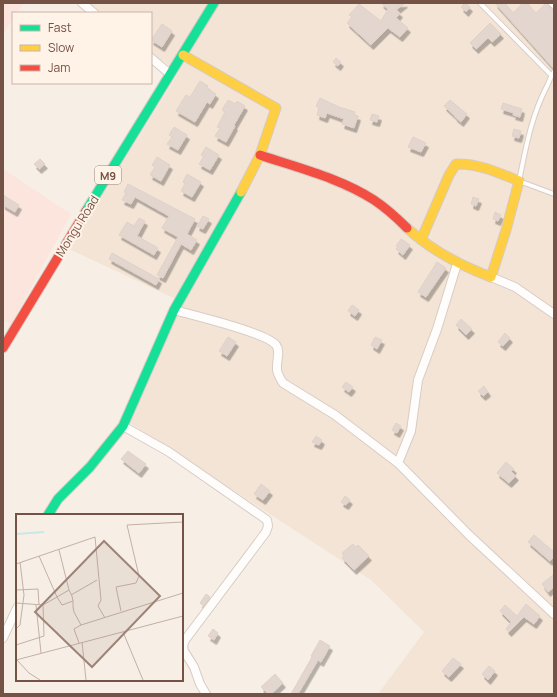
<svg xmlns="http://www.w3.org/2000/svg" width="557" height="697" viewBox="0 0 557 697" font-family="Manrope,sans-serif">
  <style>
    .residential { fill: #f3e4d6 }
    .commercial { fill: #fbe5dc }
    .building { fill: #e3d6ce; stroke: #e0d1c8; filter: url(#shadow) }
    .lines { fill: none; stroke-linecap: round; stroke-linejoin: round }
    .lane-casing { stroke: #d8ccc5; stroke-width: 6 }
    .street-casing { stroke: #d8ccc5; stroke-width: 10 }
    .fast-casing { stroke: #d7cac3; stroke-width: 11 }
    .slow-casing { stroke: #d7cac3; stroke-width: 11 }
    .jam-casing { stroke: #d7cac3; stroke-width: 11 }
    .lane { stroke: #fefdfb; stroke-width: 4 }
    .street { stroke: #fefdfb; stroke-width: 8 }
    .fast { stroke: #16e098; stroke-width: 9 }
    .slow { stroke: #ffcf43; stroke-width: 9 }
    .jam { stroke: #f24e42; stroke-width: 9 }
    .labels { text-anchor: middle; dominant-baseline: central; stroke-width: 4; stroke-linejoin: round; paint-order: stroke }
    .shield { fill: #fff3e8; stroke: #9e8277; stroke-width: 1 }
    .shield-label { font-size: 11px; font-weight: bold; fill: #755246 }
    .street-label { font-size: 12px; fill: #755246; stroke: #fff3e8 }
    .inset-river { fill: none; stroke: #c8e8e7; stroke-width: 2 }
    .inset-road { fill: none; stroke: #c3b0a6; stroke-width: 1 }
    .view { fill: #9e8478; fill-opacity: 0.15; stroke: #9e8478; stroke-width: 2 }
    .inset-edge { fill: none; stroke: #755246; stroke-width: 2 }
  </style>
  <defs>
    <filter id="shadow"><feDropShadow dx="2.5" dy="4.5" stdDeviation="0" flood-color="#0004"/></filter>
  </defs>
  <rect width="100%" height="100%" fill="#f7efe6"/>
  <polygon class="residential" points="80,3 554,3 554,694 378,694 424,632 371,580 130,423 182,302 69,249 179,72 151,53 151,13 94,13"/>
  <g class="commercial">
    <polygon points="3,3 24,3 17,13 13,13 13,19 3,34"/>
    <polygon points="3,169 71,214 11,324 3,320"/>
  </g>
  <g class="building">
    <polygon points="381,3 405,3 396,10 400,13 396,18 408,28 400,37 388,28 371,45 347,23 352,17 349,15 359,4 381,21 388,9"/>
    <polygon points="465,3 470,7 466,12 461,7"/>
    <polygon points="495,3 505,3 513,13 523,3 527,3 536,13 546,3 548,3 550,8 554,9 554,69"/>
    <polygon points="490,23 501,34 492,42 488,38 476,49 470,43"/>
    <polygon points="162,24 172,31 162,47 151,40"/>
    <polygon points="336,58 341,62 338,66 333,62"/>
    <polygon points="200,81 208,86 207,88 216,94 210,104 207,102 195,122 176,111 186,95 190,97"/>
    <polygon points="320,98 339,107 355,112 354,115 358,116 354,128 342,124 344,119 327,113 325,118 317,115 319,108 316,106"/>
    <polygon points="228,100 236,104 237,101 245,106 234,125 235,126 226,142 215,136 220,128 217,127 225,112 222,110"/>
    <polygon points="450,100 467,114 461,122 455,117 455,116 444,106"/>
    <polygon points="503,103 522,109 520,117 513,115 514,113 501,109"/>
    <polygon points="372,114 379,116 377,122 370,120"/>
    <polygon points="174,127 187,135 178,150 167,144 172,137 169,135"/>
    <polygon points="514,129 521,131 519,138 512,136"/>
    <polygon points="413,137 426,143 421,152 408,147"/>
    <polygon points="206,147 219,155 210,170 199,164 204,156 201,155"/>
    <polygon points="157,157 170,165 161,181 150,175 155,167 152,165"/>
    <polygon points="40,159 45,164 39,169 34,164"/>
    <polygon points="187,174 201,182 192,197 181,191 185,184 183,182"/>
    <polygon points="128,184 195,219 187,234 197,240 191,250 181,244 163,278 157,275 178,237 162,228 169,216 135,197 131,204 122,200 126,193 124,192"/>
    <polygon points="3,195 19,205 15,212 3,205"/>
    <polygon points="473,197 479,199 476,206 471,204"/>
    <polygon points="495,212 501,215 498,221 493,219"/>
    <polygon points="203,216 209,219 203,229 197,226"/>
    <polygon points="139,218 145,221 137,236 158,248 154,255 119,235 127,222 134,226"/>
    <polygon points="401,239 410,245 403,255 396,249 398,247 396,246"/>
    <polygon points="112,253 159,279 156,285 109,259"/>
    <polygon points="437,262 446,268 426,297 418,292"/>
    <polygon points="352,305 359,310 355,316 348,311"/>
    <polygon points="461,319 472,329 466,335 456,325"/>
    <polygon points="505,333 510,338 503,346 498,342"/>
    <polygon points="228,337 236,342 227,356 219,351"/>
    <polygon points="375,337 382,340 377,349 371,345"/>
    <polygon points="346,382 353,387 349,392 342,387"/>
    <polygon points="484,386 488,392 483,396 478,391"/>
    <polygon points="396,423 401,426 397,433 392,430"/>
    <polygon points="316,436 322,440 319,445 312,442"/>
    <polygon points="128,451 146,464 139,473 121,459"/>
    <polygon points="506,462 514,469 511,471 516,476 509,483 497,473"/>
    <polygon points="261,484 270,491 263,500 254,494"/>
    <polygon points="345,496 350,500 346,505 341,502"/>
    <polygon points="534,535 554,552 554,557 550,561 528,542"/>
    <polygon points="353,544 356,547 358,545 369,556 354,570 342,558 344,556 342,553"/>
    <polygon points="554,574 554,587 548,592 542,584"/>
    <polygon points="206,594 210,597 204,606 200,603"/>
    <polygon points="526,604 540,616 534,624 524,617 509,632 506,629 511,622 500,611 505,605 517,616"/>
    <polygon points="213,629 218,633 214,640 208,636"/>
    <polygon points="320,640 330,646 321,662 318,660 298,694 291,694 312,657 311,656"/>
    <polygon points="453,658 461,664 449,677 442,671"/>
    <polygon points="489,666 495,671 488,680 482,674"/>
    <polygon points="275,674 283,683 271,694 268,694 261,687"/>
  </g>
  <g class="lines">
    <defs>
      <g id="lane">
        <polyline points="480,3 551,75"/>
        <path d="M554,72C550,76 550,81 547,86C531,117 526,147 519,181L554,194"/>
      </g>
      <g id="street">
        <polyline points="82,3 94,13"/>
        <polyline points="553,3 554,4"/>
        <polyline points="151,58 170,74"/>
        <polyline points="491,277 515,287 554,314"/>
        <path d="M174,310C193,315 267,333 276,345C281,352 276,361 277,369C277,374 280,378 283,383L335,415L398,463L469,535L554,614"/>
        <polyline points="123,426 169,452 267,520 268,526 266,532 185,640 183,646 184,651 194,667 200,684 206,694"/>
        <polyline points="398,463 411,431 418,380 437,329 457,264"/>
        <polyline points="3,638 17,608"/>
      </g>
      <g id="fast">
        <polyline points="86,211 214,3"/>
        <polyline points="48,515 58,499 90,467 123,426 174,310 241,192"/>
      </g>
      <g id="slow">
        <polyline points="183,55 276,108 260,155 241,192"/>
        <path d="M407,228C432,251 459,265 491,277L506,230L519,181C499,173 478,163 456,164L449,175L421,240"/>
      </g>
      <g id="jam">
        <path d="M260,155C298,168 340,178 374,200C386,208 397,218 407,228"/>
        <polyline points="3,348 86,211"/>
      </g>
    </defs>
    <use href="#lane" class="lane-casing"/>
    <use href="#street" class="street-casing"/>
    <use href="#fast" class="fast-casing"/>
    <use href="#slow" class="slow-casing"/>
    <use href="#jam" class="jam-casing"/>
    <use href="#lane" class="lane"/>
    <use href="#street" class="street"/>
    <use href="#fast" class="fast"/>
    <use href="#slow" class="slow"/>
    <use href="#jam" class="jam"/>
  </g>
  <g class="labels">
    <rect class="shield" x="95" y="166" width="26" height="18" rx="3"/>
    <g class="shield-label">
      <text x="108" y="175">M9</text>
    </g>
    <g class="street-label">
      <text transform="translate(77 226) rotate(-58)">Mongu Road</text>
    </g>
  </g>
  <g transform="translate(16 514)">
    <rect width="167" height="167" fill="#f7efe6"/>
    <path class="inset-river" d="M0,20L28,18"/>
    <path class="inset-road" d="M43,36L53,76M0,50L79,23L85,86L82,92L89,104M0,76L22,75L23,91M55,81L81,66M57,87L46,91L41,83L53,76L56,82L57,87V93L58,98L65,111M0,89L27,91L41,83L23,42M20,91L25,139M105,97L100,73L120,69L123,62L111,11L167,8M0,115L4,111L8,81L4,48M107,118L127,166M66,128L70,166M63,129L58,115L65,111L167,79M0,131L28,122L27,91M0,146L167,102M1,146L13,159L24,166"/>
    <path class="view" d="M88,27L144,82L76,153L19,98Z"/>
    <rect width="167" height="167" class="inset-edge"/>
  </g>
  <rect width="557" height="697" fill="none" stroke="#755246" stroke-width="8"/>
  <rect x="12" y="12" width="140" height="72" fill="#fff3e8" stroke="#c8b3a7"/>
  <rect x="20" y="25" width="20" height="6" fill="#16e098" stroke="#c8b3a7"/>
  <text x="48" y="32" font-size="12" fill="#755246">Fast</text>
  <rect x="20" y="45" width="20" height="6" fill="#ffcf43" stroke="#c8b3a7"/>
  <text x="48" y="52" font-size="12" fill="#755246">Slow</text>
  <rect x="20" y="65" width="20" height="6" fill="#f24e42" stroke="#c8b3a7"/>
  <text x="48" y="72" font-size="12" fill="#755246">Jam</text>
</svg>
